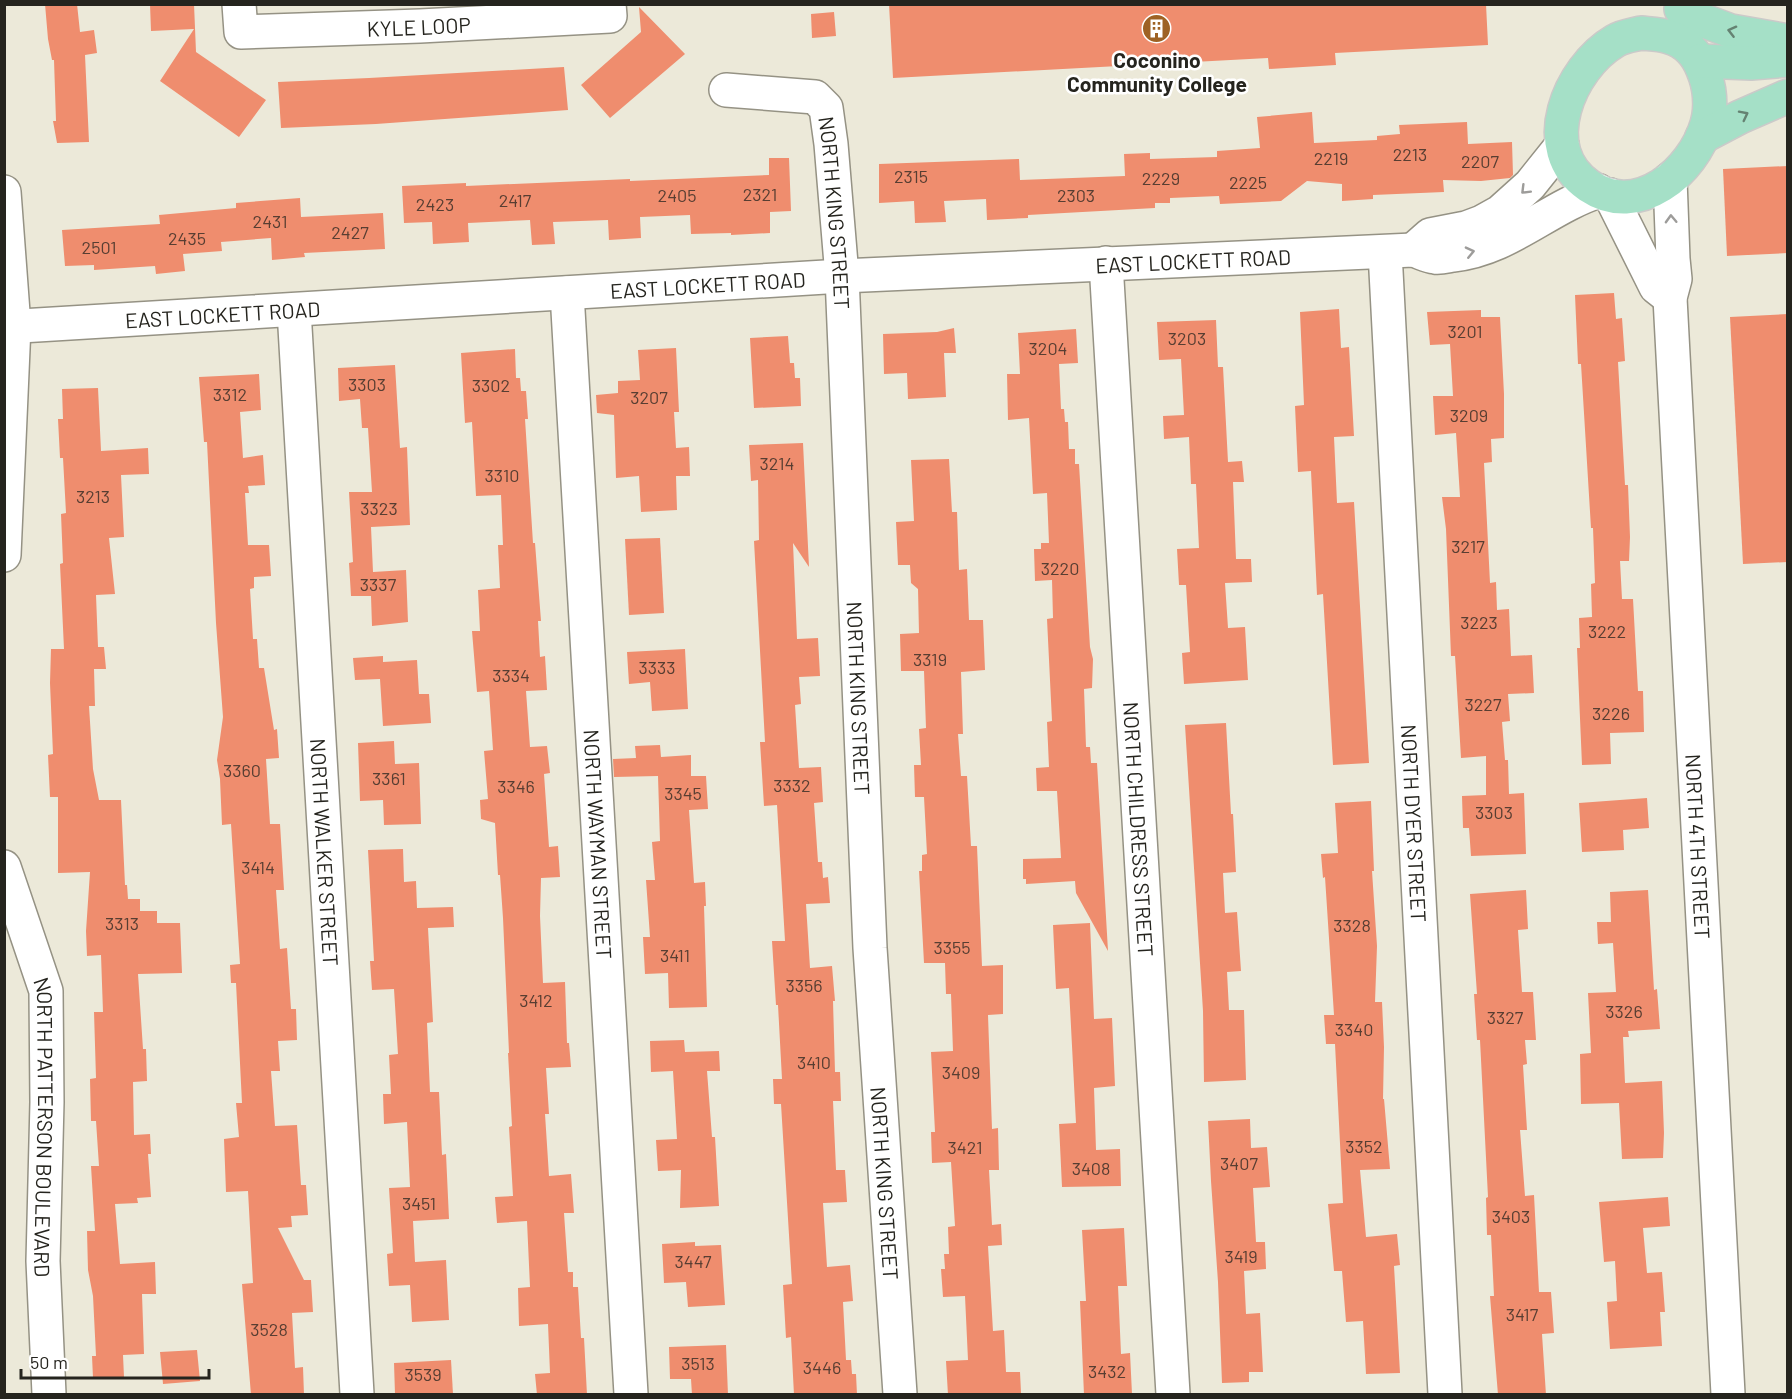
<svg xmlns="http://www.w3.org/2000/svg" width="1792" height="1399" viewBox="0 0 1792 1399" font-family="Barlow,sans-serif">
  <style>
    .building { fill: #ef8d6e }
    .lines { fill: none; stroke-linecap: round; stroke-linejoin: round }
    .minor-casing { stroke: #959284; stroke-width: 36 }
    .major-casing { stroke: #cbcac9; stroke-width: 36 }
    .minor { stroke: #fff; stroke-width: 33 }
    .major { stroke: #a5e0c7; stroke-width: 33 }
    .oneway { stroke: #658272 }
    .oneway2 { stroke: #9d9c9a }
    .labels { text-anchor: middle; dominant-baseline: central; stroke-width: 5; stroke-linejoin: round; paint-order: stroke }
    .number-label { font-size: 18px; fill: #583e32 }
    .street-label { font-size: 21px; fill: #25241e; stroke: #fff }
    .poi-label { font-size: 21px; font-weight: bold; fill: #25241e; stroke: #fff }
  </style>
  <rect width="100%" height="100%" fill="#ece9d9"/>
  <g class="building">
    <polygon points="45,4 77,4 80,32 94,30 97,53 85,55 89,142 57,143 53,121 56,121 54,60 52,60 48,39"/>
    <polygon points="150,4 194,4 196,52 266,100 239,137 160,81 194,29 151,31"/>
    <polygon points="889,4 1486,4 1488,45 1335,53 1336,65 1269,69 1268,58 893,78"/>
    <polygon points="639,7 685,54 610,118 581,85 641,32"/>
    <polygon points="834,12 836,36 812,38 811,14"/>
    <polygon points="564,67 568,110 376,124 281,128 278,82 369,78"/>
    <polygon points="1312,112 1314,143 1377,140 1377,136 1400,134 1399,125 1467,122 1468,144 1512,142 1513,175 1510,178 1481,181 1443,180 1444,192 1373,195 1373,199 1342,201 1342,184 1307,181 1281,201 1220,204 1219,196 1170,198 1170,203 1155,203 1155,208 1028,215 1028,218 987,220 986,199 944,201 946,222 915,223 914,201 879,203 879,164 1019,159 1020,180 1125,176 1124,154 1150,153 1150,159 1217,157 1217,151 1260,148 1257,117"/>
    <polygon points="769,158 789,158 791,211 770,212 770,233 731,235 731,233 691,234 690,215 640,217 641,238 609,240 608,220 553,222 555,244 532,245 530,220 468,223 469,242 433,244 432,222 404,223 402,186 466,183 466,186 630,179 630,181 769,175"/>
    <polygon points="1788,166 1788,253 1727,256 1723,169"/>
    <polygon points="300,198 301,217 383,213 385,249 304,253 305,257 272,260 271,238 221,242 222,251 183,254 185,271 156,274 155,266 94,270 94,265 65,266 62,230 160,224 159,215 236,208 236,203"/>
    <polygon points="1614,293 1616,319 1622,318 1625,361 1618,362 1625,485 1628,485 1630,537 1629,561 1620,561 1622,599 1633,599 1638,691 1643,691 1644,732 1610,733 1611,764 1582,765 1577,648 1580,648 1579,618 1592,617 1591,584 1595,583 1593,528 1591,528 1581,364 1578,364 1575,295"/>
    <polygon points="1339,309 1341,348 1349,347 1354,436 1334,437 1337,503 1354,502 1369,763 1333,765 1323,594 1317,595 1311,471 1298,472 1295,406 1304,405 1300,312"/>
    <polygon points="1481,310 1481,317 1500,317 1504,394 1504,438 1491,439 1492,462 1484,463 1490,583 1496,582 1497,610 1509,609 1511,656 1532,655 1534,693 1508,694 1510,721 1502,722 1505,760 1508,760 1509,794 1524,793 1526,854 1471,856 1469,828 1463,828 1462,796 1486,795 1486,756 1461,758 1455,656 1451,656 1446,529 1442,497 1460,497 1456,433 1435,435 1433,396 1453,396 1450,344 1430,345 1427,312"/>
    <polygon points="1788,314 1788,562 1743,564 1730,317"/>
    <polygon points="1216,320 1218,367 1223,367 1228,462 1242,461 1244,482 1233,482 1236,559 1251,559 1252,582 1225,583 1228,628 1245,627 1248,680 1184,684 1182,653 1190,652 1186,585 1179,585 1177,549 1199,548 1196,484 1191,484 1189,437 1164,439 1163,416 1184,415 1181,359 1159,360 1157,322"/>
    <polygon points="954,328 956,353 944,353 946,397 908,399 907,373 884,374 883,334 937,332"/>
    <polygon points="1076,329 1078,363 1059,364 1061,409 1064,409 1065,422 1068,422 1069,449 1075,449 1075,464 1079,464 1090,647 1093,659 1092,688 1084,689 1086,747 1090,747 1091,763 1097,763 1108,951 1076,893 1075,881 1026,884 1026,879 1023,879 1023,859 1061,858 1057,791 1037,791 1036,768 1049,767 1047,722 1052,721 1047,619 1053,618 1052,580 1035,581 1034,549 1041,549 1041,543 1049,543 1047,493 1033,494 1029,418 1008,420 1007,374 1020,374 1018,333"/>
    <polygon points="788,336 790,363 794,363 795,378 800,378 801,406 754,408 750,338"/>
    <polygon points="676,348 679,412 674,412 676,448 689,447 690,476 676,476 677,510 641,512 639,476 616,478 614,415 597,413 596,395 618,393 618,381 640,380 638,350"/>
    <polygon points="515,349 516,378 520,378 521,391 526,391 528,419 525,419 533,543 535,543 541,621 538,621 540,657 545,656 547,690 526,691 530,747 547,746 550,773 544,774 549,847 558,846 560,877 541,878 540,916 543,983 565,982 567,1043 569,1043 571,1067 546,1068 549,1114 545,1114 549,1176 571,1174 574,1213 564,1213 568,1272 573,1272 573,1287 578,1287 581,1338 584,1338 587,1395 537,1395 535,1374 550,1373 548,1324 519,1326 518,1288 530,1287 527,1221 497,1223 495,1197 513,1196 509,1127 512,1126 508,1053 509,1053 503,918 500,875 498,875 495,823 481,819 480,800 488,799 484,751 493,750 489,691 477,692 472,631 480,631 478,590 500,588 498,545 503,545 501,495 476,496 472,422 465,423 461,353"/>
    <polygon points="395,365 400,448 407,447 410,525 371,527 373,572 406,570 408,622 372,626 371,596 351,596 349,563 353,562 349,492 372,492 368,428 362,428 360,399 339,401 338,368"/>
    <polygon points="259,374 261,410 240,412 243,458 263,455 265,485 248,486 249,493 245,493 248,545 269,545 271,576 254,577 254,588 250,589 253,639 257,639 259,668 264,668 274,730 277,729 279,758 266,759 270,824 280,824 284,890 276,890 280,949 287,948 291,1009 296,1009 297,1040 278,1041 280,1071 271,1071 275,1126 297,1125 301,1185 306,1185 308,1215 291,1216 292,1227 278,1228 304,1280 311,1280 313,1312 292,1313 295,1368 303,1367 304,1395 251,1395 242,1284 253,1283 248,1191 226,1192 224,1139 239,1137 236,1103 242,1103 236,983 231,983 230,965 240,964 231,824 222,825 220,779 217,760 223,717 216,623 207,442 204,442 199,377"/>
    <polygon points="98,388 101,451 148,448 149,474 121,475 124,537 109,538 115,594 96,595 98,647 104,647 106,669 94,669 95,706 89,706 93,769 99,800 121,800 125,885 127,885 128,899 140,899 140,911 157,911 157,923 180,923 182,973 138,974 143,1049 146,1049 147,1081 133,1082 134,1135 150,1134 151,1154 148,1154 151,1197 137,1198 138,1203 115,1204 120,1264 155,1262 156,1294 142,1294 144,1354 123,1355 124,1377 93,1378 92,1356 96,1356 93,1296 88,1270 87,1231 95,1231 91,1166 99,1166 96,1121 91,1121 90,1079 96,1078 94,1012 103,1012 101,955 87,956 86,931 90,872 58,873 58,797 50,797 48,755 53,754 50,683 51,649 64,649 60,564 63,563 61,514 66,513 63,458 60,458 58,419 63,419 62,389"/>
    <polygon points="803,443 809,567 793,543 797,639 818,638 820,676 799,677 801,704 795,705 799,768 821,767 823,802 814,803 818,862 822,862 823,878 828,877 830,903 806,904 810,968 832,966 835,1001 833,1001 835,1072 840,1072 841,1101 833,1101 836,1170 845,1170 847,1202 823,1203 827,1267 850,1265 853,1301 843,1302 846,1360 851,1360 852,1374 856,1374 857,1395 794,1395 791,1337 786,1338 783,1285 792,1284 781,1104 774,1104 773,1079 782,1079 778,1005 776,1005 772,941 785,941 777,805 764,806 760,742 765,742 754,541 759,540 758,480 751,481 749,445"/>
    <polygon points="949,459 952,512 957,512 959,570 967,569 969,620 983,620 985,670 961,672 963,734 958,734 961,776 967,776 971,846 977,846 982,966 1003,965 1003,1014 988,1015 992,1129 998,1128 999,1170 989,1170 992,1225 1001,1224 1002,1245 988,1246 993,1331 1004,1330 1006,1372 1020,1372 1021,1393 948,1395 946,1361 968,1360 965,1296 943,1297 941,1269 945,1269 944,1254 949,1254 948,1227 955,1226 951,1162 932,1163 931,1132 935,1132 931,1052 953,1051 951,994 946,994 945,963 924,963 919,871 922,871 922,855 927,854 924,797 915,797 914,765 921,765 919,729 926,728 924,671 901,671 900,634 919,633 918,589 911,583 910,565 898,565 896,522 914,521 911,460"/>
    <polygon points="660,538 664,613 629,615 625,539"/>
    <polygon points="685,649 688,709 652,711 650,682 629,684 627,652"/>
    <polygon points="383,656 383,662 417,660 419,694 429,694 431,723 383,726 380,679 355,680 353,658"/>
    <polygon points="1226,723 1231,814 1233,814 1236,872 1223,873 1225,913 1237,912 1241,971 1227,972 1229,1010 1244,1010 1246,1080 1204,1082 1203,1011 1185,725"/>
    <polygon points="394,741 395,764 419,763 421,824 384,825 383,800 360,801 358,743"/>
    <polygon points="660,745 661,757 691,755 691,776 706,776 708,809 689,810 694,883 705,882 706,906 704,906 707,1007 669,1008 668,973 645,974 643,937 650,937 646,880 655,880 652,842 660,841 658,776 614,777 613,759 636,758 635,746"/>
    <polygon points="1647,798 1649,828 1623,830 1624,850 1582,852 1579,803"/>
    <polygon points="1371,801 1374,871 1372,871 1377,946 1375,1002 1382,1002 1384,1047 1383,1099 1384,1099 1390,1169 1360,1170 1366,1237 1397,1234 1400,1265 1394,1266 1400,1373 1366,1374 1363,1321 1346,1322 1342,1271 1334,1271 1328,1204 1343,1203 1335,1044 1326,1044 1324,1015 1334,1015 1325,877 1323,878 1321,854 1338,853 1335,803"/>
    <polygon points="403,849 404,882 416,881 417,908 453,907 454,927 428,928 433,1022 427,1023 430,1092 439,1092 442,1155 446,1154 449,1219 413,1221 415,1262 446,1260 449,1320 412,1322 410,1285 389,1286 387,1254 393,1253 389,1188 410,1187 407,1122 384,1124 383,1094 391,1094 389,1055 398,1054 394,989 372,990 370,961 374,961 368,850"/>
    <polygon points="1526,890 1528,929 1518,930 1522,992 1533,992 1536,1040 1525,1040 1527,1064 1523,1065 1527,1130 1520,1130 1525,1196 1534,1195 1539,1292 1551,1292 1554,1333 1542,1334 1546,1395 1498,1395 1490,1296 1494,1296 1491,1235 1487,1235 1486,1198 1488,1197 1480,1040 1477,1040 1474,994 1477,994 1470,894"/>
    <polygon points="1648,890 1654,990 1657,989 1660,1029 1628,1031 1629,1037 1623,1037 1625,1083 1662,1081 1664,1133 1663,1158 1622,1159 1619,1103 1581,1104 1580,1054 1591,1053 1588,993 1616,992 1613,943 1598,944 1597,922 1611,922 1610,892"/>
    <polygon points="1090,923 1094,1019 1112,1018 1115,1086 1094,1088 1096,1150 1120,1149 1121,1186 1062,1187 1059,1124 1076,1123 1069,988 1056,989 1053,925"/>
    <polygon points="684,1040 685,1052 719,1051 720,1071 707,1071 712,1137 715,1137 719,1206 680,1208 681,1170 658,1171 656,1140 677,1139 673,1071 651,1072 650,1041"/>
    <polygon points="1250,1119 1251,1148 1267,1147 1270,1187 1253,1188 1256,1242 1265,1242 1266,1269 1244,1271 1246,1314 1260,1313 1263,1372 1249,1372 1249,1382 1222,1383 1218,1282 1211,1181 1208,1121"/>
    <polygon points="1668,1197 1670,1226 1643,1228 1647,1273 1662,1272 1665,1312 1660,1312 1662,1346 1610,1349 1607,1302 1617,1301 1615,1261 1604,1262 1599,1202"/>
    <polygon points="1124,1228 1127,1286 1118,1286 1121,1354 1130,1353 1132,1394 1084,1395 1080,1301 1086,1301 1082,1230"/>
    <polygon points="695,1242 695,1246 721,1245 725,1305 688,1307 686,1282 664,1283 662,1244"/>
    <polygon points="726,1345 728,1395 692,1395 691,1379 670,1379 669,1347"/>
    <polygon points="197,1350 200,1381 163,1384 160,1352"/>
    <polygon points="451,1360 453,1394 395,1394 394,1363"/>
  </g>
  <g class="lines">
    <defs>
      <g id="minor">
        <path id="s1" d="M239,4L241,32L420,26L610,16L609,4"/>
        <path id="s2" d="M726,90L815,97L826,108L831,144L842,276L870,948L900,1394"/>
        <path id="s3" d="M1670,179L1673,259L1675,279L1670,298L1728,1394"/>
        <polyline points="4,192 14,326 4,555"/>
        <polyline points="1610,195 1656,287 1670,298"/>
        <polyline points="1413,250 1430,235 1466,228 1482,222 1500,212 1530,185 1562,145"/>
        <path id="s4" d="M1385,252L1445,1394"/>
        <path id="s5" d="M1106,263L1173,1394"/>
        <path id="s6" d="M567,293L631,1394"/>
        <path id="s7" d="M294,310L357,1394"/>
        <path id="s8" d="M4,327L842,276L1413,250C1420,252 1427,256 1435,257C1440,258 1447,256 1453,255C1509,249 1547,208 1599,191"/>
        <path id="s9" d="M4,867L46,991L47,1102L43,1261L49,1394"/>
      </g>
      <g id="major">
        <polyline points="1681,9 1699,19 1731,31 1788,41"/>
        <path d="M1641,33C1651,34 1660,34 1669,37C1686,42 1697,54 1703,70C1710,86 1712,107 1707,124C1693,172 1638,219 1589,186C1535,149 1569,68 1615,41C1623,36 1633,35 1641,33Z"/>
        <polyline points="1700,61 1751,63 1788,60"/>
        <polyline points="1702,137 1740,117 1788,96"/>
      </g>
    </defs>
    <use href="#minor" class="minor-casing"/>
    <use href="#major" class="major-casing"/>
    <use href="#minor" class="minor"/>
    <use href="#major" class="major"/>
  </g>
  <defs><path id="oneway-chevron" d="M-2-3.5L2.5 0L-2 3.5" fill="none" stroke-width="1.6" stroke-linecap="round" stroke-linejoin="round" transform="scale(1.5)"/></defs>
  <g class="oneway">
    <use href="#oneway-chevron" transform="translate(1732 31) rotate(-166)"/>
    <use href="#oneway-chevron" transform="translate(1744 115) rotate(-27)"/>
  </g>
  <g class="oneway2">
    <use href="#oneway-chevron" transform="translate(1525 190) rotate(135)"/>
    <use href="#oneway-chevron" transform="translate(1671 219) rotate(-92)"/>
    <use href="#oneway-chevron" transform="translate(1470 252) rotate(-13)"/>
  </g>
  <defs>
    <symbol id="building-disc" viewBox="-11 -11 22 22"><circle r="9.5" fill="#9e6224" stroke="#fff"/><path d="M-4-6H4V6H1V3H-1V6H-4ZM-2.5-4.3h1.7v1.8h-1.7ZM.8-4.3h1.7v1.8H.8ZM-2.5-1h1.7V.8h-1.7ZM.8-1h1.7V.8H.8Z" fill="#fff"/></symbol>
  </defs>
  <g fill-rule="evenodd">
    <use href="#building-disc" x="1140" y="12" width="33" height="33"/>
  </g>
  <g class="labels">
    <g class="number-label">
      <text x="1410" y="154">2213</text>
      <text x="1331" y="158">2219</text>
      <text x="1480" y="161">2207</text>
      <text x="911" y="176">2315</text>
      <text x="1161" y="178">2229</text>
      <text x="1248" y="182">2225</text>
      <text x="760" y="194">2321</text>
      <text x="677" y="195">2405</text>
      <text x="1076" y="195">2303</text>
      <text x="515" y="200">2417</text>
      <text x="435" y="204">2423</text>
      <text x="270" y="221">2431</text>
      <text x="350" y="232">2427</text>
      <text x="187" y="238">2435</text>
      <text x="99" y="247">2501</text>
      <text x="1465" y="331">3201</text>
      <text x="1187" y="338">3203</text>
      <text x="1048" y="348">3204</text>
      <text x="367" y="384">3303</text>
      <text x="491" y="385">3302</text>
      <text x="230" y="394">3312</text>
      <text x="649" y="397">3207</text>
      <text x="1469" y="415">3209</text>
      <text x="777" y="463">3214</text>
      <text x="502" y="475">3310</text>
      <text x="93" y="496">3213</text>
      <text x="379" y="508">3323</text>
      <text x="1468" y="546">3217</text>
      <text x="1060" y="568">3220</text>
      <text x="378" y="584">3337</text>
      <text x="1479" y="622">3223</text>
      <text x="1607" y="631">3222</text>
      <text x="930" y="659">3319</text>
      <text x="657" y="667">3333</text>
      <text x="511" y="675">3334</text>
      <text x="1483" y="704">3227</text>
      <text x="1611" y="713">3226</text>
      <text x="242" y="770">3360</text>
      <text x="389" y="778">3361</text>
      <text x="792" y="785">3332</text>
      <text x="516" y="786">3346</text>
      <text x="683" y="793">3345</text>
      <text x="1494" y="812">3303</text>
      <text x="258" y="867">3414</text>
      <text x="122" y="923">3313</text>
      <text x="1352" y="925">3328</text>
      <text x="952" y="947">3355</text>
      <text x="675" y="955">3411</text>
      <text x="804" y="985">3356</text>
      <text x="536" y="1000">3412</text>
      <text x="1624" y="1011">3326</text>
      <text x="1505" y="1017">3327</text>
      <text x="1354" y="1029">3340</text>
      <text x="814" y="1062">3410</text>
      <text x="961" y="1072">3409</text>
      <text x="1364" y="1146">3352</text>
      <text x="965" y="1147">3421</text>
      <text x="1239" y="1163">3407</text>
      <text x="1091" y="1168">3408</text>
      <text x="419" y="1203">3451</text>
      <text x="1511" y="1216">3403</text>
      <text x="1241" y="1256">3419</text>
      <text x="693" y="1261">3447</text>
      <text x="1522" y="1314">3417</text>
      <text x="269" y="1329">3528</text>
      <text x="698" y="1363">3513</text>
      <text x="822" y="1367">3446</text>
      <text x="1107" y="1371">3432</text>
      <text x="423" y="1374">3539</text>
    </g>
    <g class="street-label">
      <text stroke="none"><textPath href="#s1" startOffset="206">KYLE LOOP</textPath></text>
      <text stroke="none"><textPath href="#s2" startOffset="210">NORTH KING STREET</textPath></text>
      <text stroke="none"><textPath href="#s8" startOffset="1191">EAST LOCKETT ROAD</textPath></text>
      <text stroke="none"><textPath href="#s8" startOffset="705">EAST LOCKETT ROAD</textPath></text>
      <text stroke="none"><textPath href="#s8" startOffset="219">EAST LOCKETT ROAD</textPath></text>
      <text stroke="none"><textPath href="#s2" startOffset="696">NORTH KING STREET</textPath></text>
      <text stroke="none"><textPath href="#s4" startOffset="572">NORTH DYER STREET</textPath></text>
      <text stroke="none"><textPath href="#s5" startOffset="567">NORTH CHILDRESS STREET</textPath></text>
      <text stroke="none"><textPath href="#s6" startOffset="552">NORTH WAYMAN STREET</textPath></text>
      <text stroke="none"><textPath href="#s3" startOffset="669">NORTH 4TH STREET</textPath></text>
      <text stroke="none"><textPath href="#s7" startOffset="543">NORTH WALKER STREET</textPath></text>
      <text stroke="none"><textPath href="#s9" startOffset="267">NORTH PATTERSON BOULEVARD</textPath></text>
      <text stroke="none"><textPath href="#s2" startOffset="1182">NORTH KING STREET</textPath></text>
    </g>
    <g class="poi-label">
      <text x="1157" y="59">Coconino<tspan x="1157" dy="24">Community College</tspan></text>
    </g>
  </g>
  <rect width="1792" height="1399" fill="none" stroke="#25241e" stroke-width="12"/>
  <path d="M21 1369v9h188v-9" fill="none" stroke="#25241e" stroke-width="3"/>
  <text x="30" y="1369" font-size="18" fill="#25241e" stroke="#ffffff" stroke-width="4.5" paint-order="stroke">50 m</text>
</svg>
